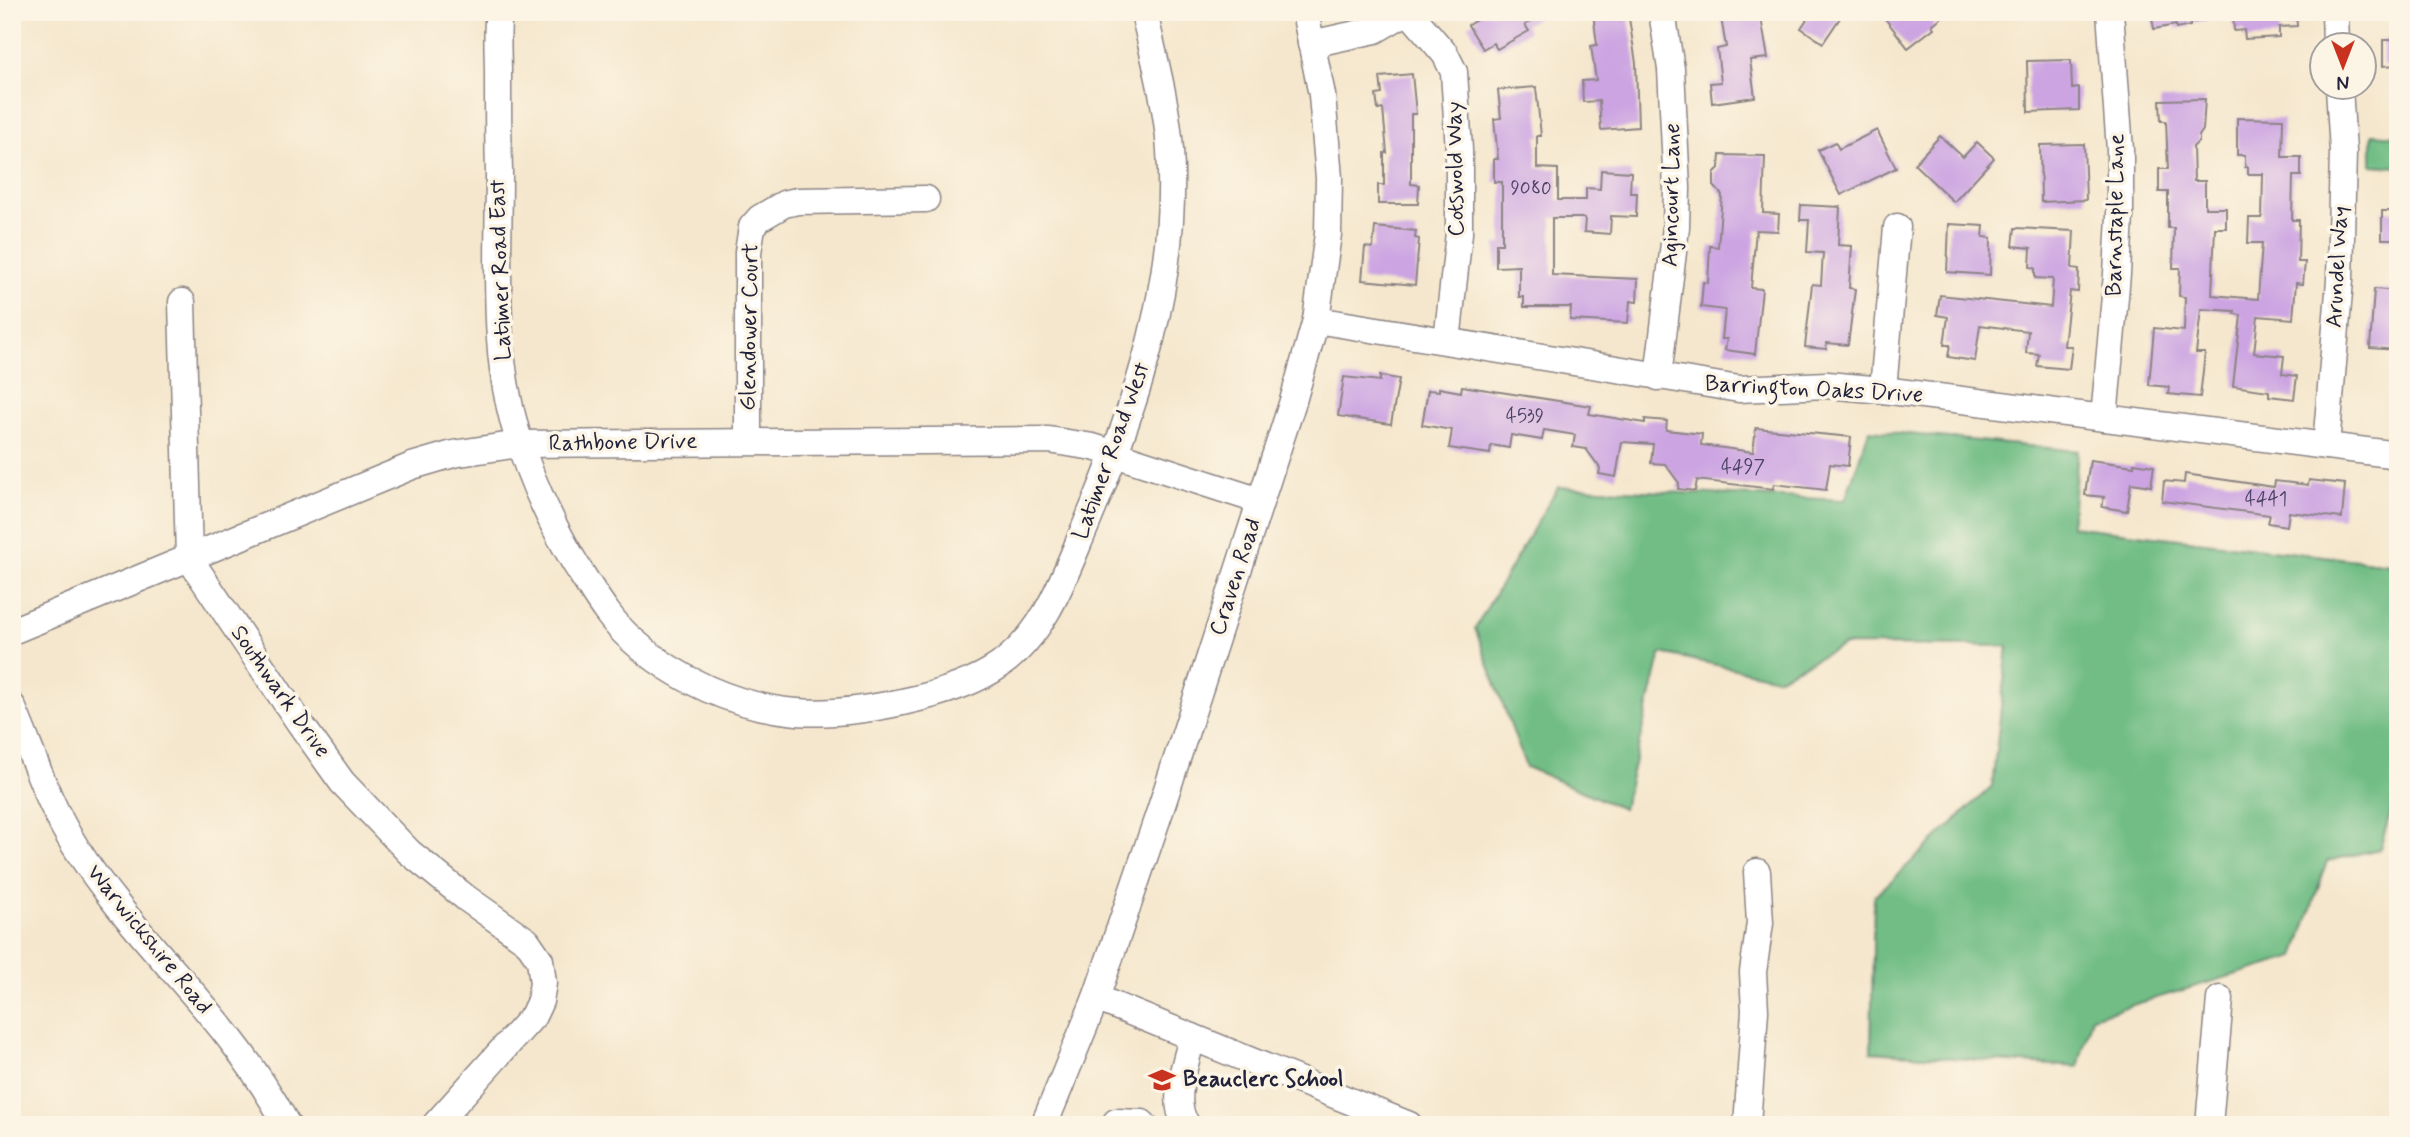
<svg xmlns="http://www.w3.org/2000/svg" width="2410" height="1137" viewBox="0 0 2410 1137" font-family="Mynerve,sans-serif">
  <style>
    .forest { fill: #71bd85; stroke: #4a7060; stroke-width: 2 }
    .building { fill: #cca4e2 }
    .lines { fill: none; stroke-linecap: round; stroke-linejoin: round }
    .minor-casing { stroke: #8c8484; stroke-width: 29 }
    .minor { stroke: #fff; stroke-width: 26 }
    .labels { text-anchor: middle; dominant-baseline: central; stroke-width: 7; stroke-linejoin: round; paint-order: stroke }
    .number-label { font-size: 19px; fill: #4c4265 }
    .street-label { font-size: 23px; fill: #22223b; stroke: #fcf5e5 }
    .poi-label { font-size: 23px; font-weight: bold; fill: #22223b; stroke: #fcf5e5; text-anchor: start }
  </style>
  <rect width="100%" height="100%" fill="#fcf5e5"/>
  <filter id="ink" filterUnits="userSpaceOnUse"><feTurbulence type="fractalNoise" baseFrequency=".0143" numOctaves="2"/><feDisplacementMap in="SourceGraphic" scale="14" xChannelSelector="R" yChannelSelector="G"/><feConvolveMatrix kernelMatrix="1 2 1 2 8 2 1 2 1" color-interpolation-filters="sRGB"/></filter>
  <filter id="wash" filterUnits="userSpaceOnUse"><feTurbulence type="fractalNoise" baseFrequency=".00686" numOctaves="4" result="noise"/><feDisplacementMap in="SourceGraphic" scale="28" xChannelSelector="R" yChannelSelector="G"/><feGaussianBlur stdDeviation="1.57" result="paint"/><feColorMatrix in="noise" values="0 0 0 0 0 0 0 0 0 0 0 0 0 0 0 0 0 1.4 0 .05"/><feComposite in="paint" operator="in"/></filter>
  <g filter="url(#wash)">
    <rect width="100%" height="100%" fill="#f5e7cd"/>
    <g class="forest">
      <polygon points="2372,134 2398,136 2398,167 2372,165"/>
      <polygon points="1869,430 2078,451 2071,526 2398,565 2398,786 2380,849 2327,861 2295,957 2092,1017 2078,1067 1871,1052 1874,897 1992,786 2008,646 1844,645 1777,678 1661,653 1623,809 1526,767 1475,628 1558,487 1845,500"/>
    </g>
    <g id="blocks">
      <g class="building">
        <polygon points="1474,12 1547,12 1525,25 1529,31 1497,49 1493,43 1483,49 1468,25 1478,19"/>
        <polygon points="1593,12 1628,12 1636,63 1638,127 1601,130 1599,101 1583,102 1582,81 1596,80 1591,46 1597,45"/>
        <polygon points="1720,12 1760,12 1768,58 1750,60 1755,97 1712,103 1710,83 1721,82 1717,49 1726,47"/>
        <polygon points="1812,12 1844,12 1823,43 1801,28"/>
        <polygon points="1880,12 1948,12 1932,25 1934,28 1908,48"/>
        <polygon points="2151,12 2205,12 2206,20 2190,23 2190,26 2176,29 2176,25 2154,29"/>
        <polygon points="2233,12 2296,12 2297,26 2279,27 2279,37 2245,39 2244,30 2234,31"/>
        <polygon points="2383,40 2398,40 2398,65 2383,66"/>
        <polygon points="2071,60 2072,89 2079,88 2079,110 2028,112 2027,61"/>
        <polygon points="1412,74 1416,114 1411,114 1411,184 1419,185 1418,204 1378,204 1378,185 1384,185 1384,153 1387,153 1383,109 1378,110 1376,95 1382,94 1380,77"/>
        <polygon points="1536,87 1541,136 1537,136 1537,168 1558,169 1558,200 1586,200 1586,188 1600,189 1601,170 1631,172 1630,193 1637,193 1636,217 1611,216 1610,234 1584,232 1585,218 1552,218 1552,275 1638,279 1637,302 1630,301 1628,323 1570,320 1571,307 1524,307 1524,297 1519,297 1519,266 1496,267 1496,244 1502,244 1502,182 1494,182 1494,159 1498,159 1494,119 1501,118 1498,90"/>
        <polygon points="2205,99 2203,130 2199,136 2199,141 2193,147 2194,181 2205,181 2205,208 2226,208 2226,228 2215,228 2212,295 2258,299 2262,243 2248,243 2249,218 2262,218 2263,174 2248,174 2248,167 2245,167 2245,155 2237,155 2237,118 2283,119 2282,157 2301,157 2301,176 2293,176 2292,220 2299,220 2298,262 2305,262 2303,284 2296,283 2293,319 2258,316 2254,353 2284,356 2282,374 2297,376 2294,399 2269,396 2269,391 2233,386 2241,315 2234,314 2235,311 2201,309 2196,353 2205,353 2200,397 2168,394 2169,387 2149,385 2154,328 2184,331 2185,297 2179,296 2180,268 2173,268 2174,228 2168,228 2168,192 2159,192 2159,169 2168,169 2166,121 2161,121 2160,100"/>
        <polygon points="1877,130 1896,168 1841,195 1818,150 1835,142 1839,149"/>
        <polygon points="1940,136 1963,157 1977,142 1994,158 1954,202 1914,164"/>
        <polygon points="2084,144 2086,200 2041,202 2040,145"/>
        <polygon points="1720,155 1765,156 1763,213 1779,214 1778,231 1756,230 1751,288 1762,289 1755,354 1725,350 1727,339 1722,339 1725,310 1701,307 1703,282 1708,283 1710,246 1718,247 1722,195 1714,186 1714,173 1719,168"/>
        <polygon points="1801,205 1840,207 1838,245 1852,246 1849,288 1855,289 1848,345 1827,343 1826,349 1805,347 1812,284 1821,285 1823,253 1807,252 1809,220 1800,220"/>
        <rect x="2382" y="211" width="16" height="28"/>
        <polygon points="1949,224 1984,226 1983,237 1991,238 1990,275 1947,272"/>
        <polygon points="1375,227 1416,231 1415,238 1419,239 1415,285 1362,280 1365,247 1373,248"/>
        <polygon points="2015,228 2074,231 2072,268 2079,269 2078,292 2070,291 2064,346 2072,346 2069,369 2037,366 2039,354 2026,353 2028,331 1980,325 1975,361 1948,357 1950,345 1944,345 1948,317 1937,315 1940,295 2051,307 2053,279 2035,278 2035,268 2030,267 2031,248 2013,246"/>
        <polygon points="2374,289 2398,291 2398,350 2370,348"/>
        <polygon points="1380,376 1399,379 1391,424 1338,416 1344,377 1380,381"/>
        <polygon points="1462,386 1591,406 1589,414 1645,423 1645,419 1667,421 1666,430 1702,434 1701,445 1753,452 1756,428 1851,437 1848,466 1830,464 1826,490 1774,484 1773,489 1697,480 1695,491 1678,489 1679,483 1665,464 1651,463 1653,444 1622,442 1616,477 1599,474 1600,468 1586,449 1573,447 1575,435 1544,430 1542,440 1511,435 1509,448 1491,445 1490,454 1449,448 1452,430 1422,425 1428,390 1439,391 1439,388 1461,392"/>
        <polygon points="2090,460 2134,466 2134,463 2154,466 2151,486 2131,483 2127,511 2102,507 2104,497 2085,495"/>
        <polygon points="2185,474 2274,487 2275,481 2308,485 2309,480 2345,484 2342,518 2289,512 2287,526 2268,523 2270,515 2162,501 2164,481 2184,483"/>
      </g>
    </g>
  </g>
  <g filter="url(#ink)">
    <use href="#blocks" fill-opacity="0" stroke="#8c8484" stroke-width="2"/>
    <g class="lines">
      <defs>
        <g id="minor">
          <path d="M499,12C496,32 498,53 498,74C498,106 498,138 499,171C499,226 496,282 500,338C505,426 540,510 588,584C600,603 613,623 631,639C676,680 736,707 797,712C852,716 955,697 1000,665C1047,631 1064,576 1086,525C1136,407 1179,281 1170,150C1167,104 1154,58 1144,12"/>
          <polyline points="1409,12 1445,54 1454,72 1459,150 1459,233 1447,341"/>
          <polyline points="2335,12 2336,46"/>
          <polyline points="1311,44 1375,30 1406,12"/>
          <polyline points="182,302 189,558 299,722 342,782 409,852 466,898 527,941 540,960 543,983 540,1001 533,1016 435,1125"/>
          <polyline points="1316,320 1739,389 1827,385 1883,390 2398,455"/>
          <polyline points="1658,377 1676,227 1677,188 1671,69 1662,12"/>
          <polyline points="1883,390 1897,227"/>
          <polyline points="2104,418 2117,274 2120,216 2120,150 2110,12"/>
          <polyline points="748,441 748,252 752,227 760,218 784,204 797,201 926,199"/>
          <polyline points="2326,446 2340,280 2343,151 2339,88"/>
          <polyline points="12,631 412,466 453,454 519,444 1049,440 1093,447 1260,501"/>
          <path d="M12,706C32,752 48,804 75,846C119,916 178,972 228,1036C250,1064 270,1094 287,1125"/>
          <polyline points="1096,998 1409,1125"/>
          <polyline points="1044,1125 1096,998 1160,811 1293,401 1316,320 1328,234 1329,178 1322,95 1305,12"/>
          <polyline points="1115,1125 1116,1122 1142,1123 1144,1125"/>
          <path d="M1187,1125C1169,1102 1187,1062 1192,1037"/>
          <polyline points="1747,1125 1755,1011 1753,972 1760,923 1757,872"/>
          <polyline points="2209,1125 2220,999"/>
        </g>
      </defs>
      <use href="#minor" class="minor-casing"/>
      <use href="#minor" class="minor"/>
    </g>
  </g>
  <defs>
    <symbol id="school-bare" viewBox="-9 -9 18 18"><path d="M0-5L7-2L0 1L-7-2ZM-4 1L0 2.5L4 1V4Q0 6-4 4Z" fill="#c8321e" stroke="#fcf5e5" stroke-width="2.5" paint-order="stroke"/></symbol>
  </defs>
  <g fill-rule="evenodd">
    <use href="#school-bare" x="1143" y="1061" width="38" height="38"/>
  </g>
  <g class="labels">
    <g class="number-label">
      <text x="1531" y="188">9080</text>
      <text x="1525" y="416">4539</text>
      <text x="1743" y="467">4497</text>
      <text x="2266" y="499">4441</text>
    </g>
    <g class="street-label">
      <text transform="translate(1456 169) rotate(-91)">Cotswold Way</text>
      <text transform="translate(1672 195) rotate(-89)">Agincourt Lane</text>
      <text transform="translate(2116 215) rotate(-89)">Barnstaple Lane</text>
      <text transform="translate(2338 267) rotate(-87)">Arundel Way</text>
      <text transform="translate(501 270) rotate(-92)">Latimer Road East</text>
      <text transform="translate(750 327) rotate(-89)">Glendower Court</text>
      <text transform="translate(1814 390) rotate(3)">Barrington Oaks Drive</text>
      <text transform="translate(623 443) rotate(-1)">Rathbone Drive</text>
      <text transform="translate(1112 451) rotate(-70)">Latimer Road West</text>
      <text transform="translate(1236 577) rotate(-72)">Craven Road</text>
      <text transform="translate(280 692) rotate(55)">Southwark Drive</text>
      <text transform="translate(149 940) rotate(51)">Warwickshire Road</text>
    </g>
    <g class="poi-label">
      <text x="1183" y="1080">Beauclerc School</text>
    </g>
  </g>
  <rect width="2410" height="1137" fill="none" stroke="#fcf5e5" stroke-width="42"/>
  <g transform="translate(2343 66) rotate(180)"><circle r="33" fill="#fcf5e5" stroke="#a5a1a1" stroke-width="2"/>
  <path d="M0-5L12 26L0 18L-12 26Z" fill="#c8321e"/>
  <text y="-10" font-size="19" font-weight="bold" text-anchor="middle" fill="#22223b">N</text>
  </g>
</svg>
